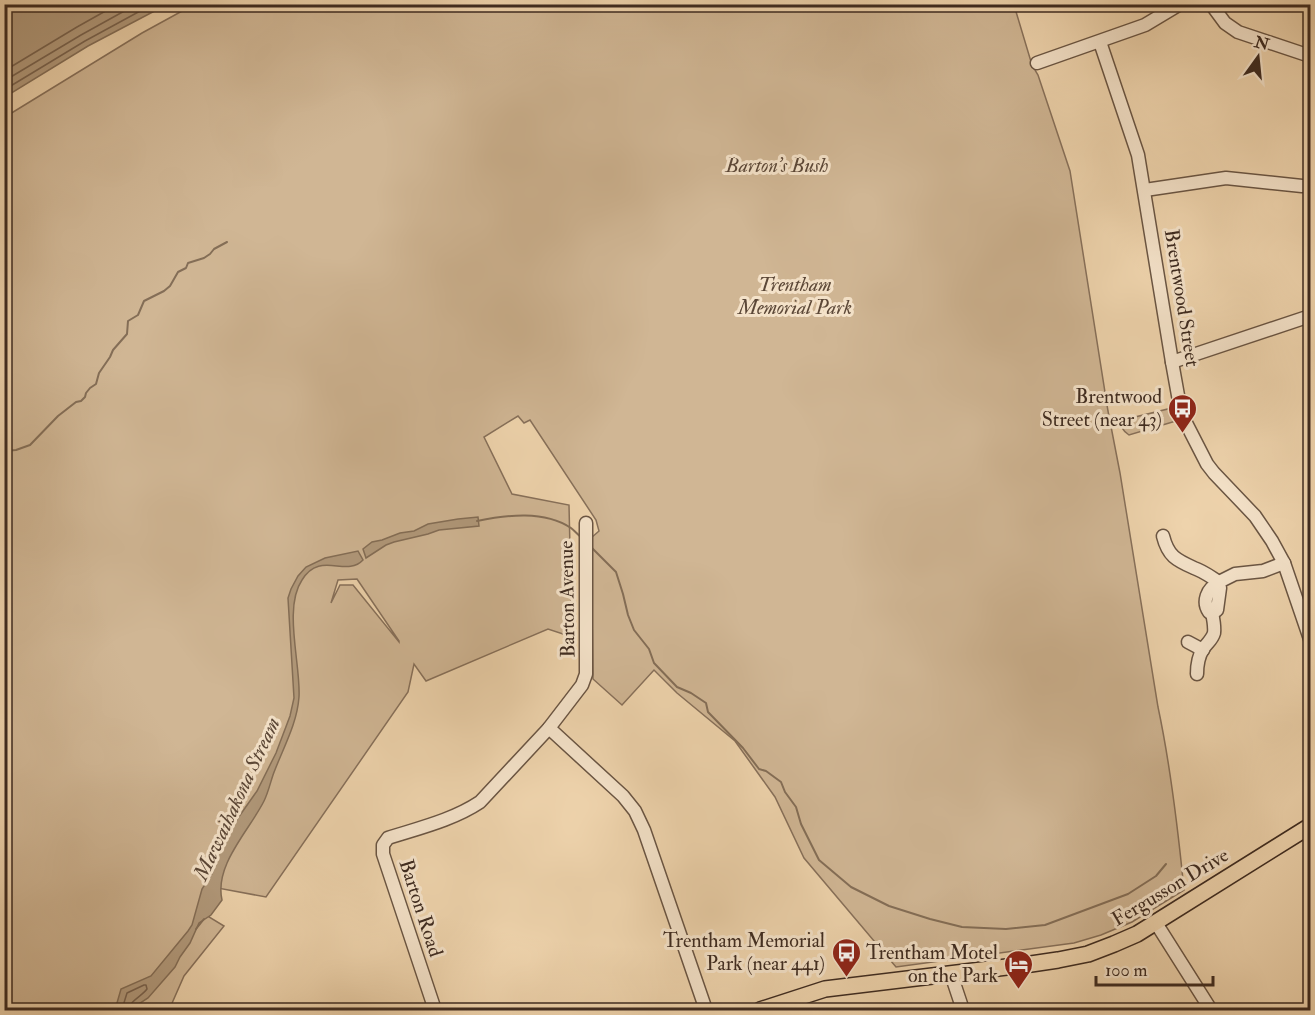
<svg xmlns="http://www.w3.org/2000/svg" width="1315" height="1015" viewBox="0 0 1315 1015" font-family="'IM FELL Double Pica',serif">
  <style>
    .green { fill: #d0b694; stroke: #87705a; stroke-width: 1.5; fill-rule: evenodd }
    .water { fill: #b29a7c; stroke: #846e57; stroke-width: 1.5 }
    .lines { fill: none; stroke-linecap: round; stroke-linejoin: round }
    .shore { stroke: #78624e; stroke-width: 1.5 }
    .stream { stroke: #846e57; stroke-width: 2 }
    .minor-casing { stroke: #6a5543; stroke-width: 15 }
    .major-casing { stroke: #3e2b20; stroke-width: 18 }
    .minor { stroke: #f4e2c9; stroke-width: 12 }
    .major { stroke: #eed3ac; stroke-width: 15 }
    .labels { text-anchor: middle; dominant-baseline: central; stroke-width: 6; stroke-linejoin: round; paint-order: stroke }
    .park-label { font-size: 20px; font-style: italic; fill: #5b4737; stroke: #f4e2c9 }
    .street-label { font-size: 20px; fill: #3e2b20; stroke: #f4e2c9 }
    .poi-label { font-size: 20px; fill: #3e2b20; stroke: #f4e2c9; text-anchor: end }
    .water-label { font-size: 21px; font-style: italic; fill: #5b4737; stroke: #f4e2c9 }
  </style>
  <rect width="100%" height="100%" fill="#eed3ac"/>
  <filter id="stains"><feTurbulence type="fractalNoise" baseFrequency=".00333" numOctaves="4"/><feColorMatrix values="0 0 0 0 .2 0 0 0 0 .09 0 0 0 0 .02 0 0 0 .5 -.17"/></filter>
  <radialGradient id="worn" r=".72"><stop offset=".6" stop-color="#630" stop-opacity="0"/><stop offset="1" stop-color="#630" stop-opacity=".3"/></radialGradient>
  <g class="green">
    <path d="M193,5H1014L1032,65L1038,75L1070,171L1108,411L1120,473L1158,707C1171,768 1178,829 1184,890L1132,922L1101,935L1074,943L896,967L804,858L775,797L735,741L677,693L654,670L622,705L593,679L591,538L599,531L596,520L530,420L524,423L518,416L484,437L512,494L569,505L572,637L548,629L426,681L414,664L408,692L266,897L218,888L209,917L224,926L184,976L169,1010H5V117L142,33ZM357,579L399,641V642L353,585H340L331,603L338,580Z"/>
    <path d="M1172,408L1176,421L1129,435C1123,431 1120,427 1123,420Z"/>
  </g>
  <g class="water">
    <polygon points="5,4 166,4 166,5 88,46 5,97"/>
    <polygon points="478,517 479,526 439,530 428,534 394,542 386,545 366,558 363,549 372,542 382,540 400,533 414,531 428,524 458,519"/>
    <path d="M358,551L363,560C346,578 320,550 302,580C283,608 301,665 299,697C297,725 282,750 273,775C270,784 268,793 264,801C249,831 214,865 222,900L211,915L199,923L190,943L180,957L175,967L148,998L137,1005L133,1010H104L117,1003L121,989L151,976L188,931L192,925L202,889L213,872L220,847L226,835L257,791L276,753L290,716L294,698L288,598L291,589L298,576L306,567L325,558Z"/>
  </g>
  <g class="lines">
    <g class="shore">
      <polyline points="4,71 77,27 118,4"/>
      <polyline points="4,81 81,35 137,4"/>
      <polyline points="4,90 85,41 153,4"/>
      <path d="M116,1010L123,1006L127,993L144,985H146L147,989C141,997 130,1000 129,1010"/>
    </g>
    <g class="stream">
      <polyline points="4,451 16,450 30,445 58,416 76,402 81,401 85,397 86,393 90,388 96,384 99,373 110,357 113,350 127,334 128,321 138,315 144,301 164,291 170,286 178,272 186,268 188,263 204,258 210,254 214,249 227,242"/>
      <path d="M477,521C507,515 544,510 571,528C575,531 578,535 582,538"/>
      <polyline points="590,546 616,572 623,594 628,615 634,630 649,649 654,663 677,687 691,693 706,703 708,712 743,748 759,769 766,771 781,782 785,792 796,807 801,824 819,860 851,887 889,906 930,919 962,927 1006,929 1045,925 1128,894 1156,876 1166,864"/>
      <polyline points="196,929 204,919"/>
    </g>
    <defs>
      <g id="minor">
        <polyline points="1211,4 1225,23 1238,32 1310,56"/>
        <polyline points="1100,42 1138,155 1172,362 1179,401 1186,423 1207,464 1214,473 1255,516 1272,541 1284,563 1310,639"/>
        <polyline points="1037,63 1145,25 1180,4"/>
        <polyline points="1145,190 1226,178 1302,186"/>
        <polyline points="1172,362 1310,316"/>
        <polyline points="586,523 586,674 582,685 549,728 623,796 635,811 644,830 706,1010"/>
        <path d="M1163,536C1168,556 1176,560 1194,568C1203,571 1211,577 1219,582"/>
        <path d="M1218,584C1207,588 1202,602 1209,612H1214L1217,610L1220,588L1218,584L1219,582L1235,574L1263,571L1284,563"/>
        <polyline points="1188,642 1203,650"/>
        <path d="M1197,674C1197,665 1198,657 1203,649C1207,643 1212,640 1214,633C1215,626 1213,619 1212,612"/>
        <polyline points="1156,923 1211,1010"/>
        <polyline points="951,974 963,1010"/>
        <path d="M435,1010L383,854V845L388,838C419,828 453,820 480,802L549,728"/>
      </g>
      <polyline id="major" points="760,1010 825,989 1031,964 1058,960 1088,954 1114,944 1137,934 1310,826"/>
    </defs>
    <use href="#minor" class="minor-casing"/>
    <use href="#major" class="major-casing"/>
    <use href="#minor" class="minor"/>
    <use href="#major" class="major"/>
  </g>
  <defs>
    <symbol id="bus-pin" viewBox="-11 -11 22 30"><path d="M0 17L-7.5 6A9.5 9.5 0 1 1 7.5 6Z" fill="#8f2418" stroke="#f4e2c9"/><path d="M-5-6H5V4H4V6H2V4H-2V6H-4V4H-5ZM-3.5-4V0h7V-4ZM-3.5 1.2v1.5H-2V1.2ZM2 1.2v1.5H3.5V1.2Z" fill="#fff"/></symbol>
    <symbol id="hotel-pin" viewBox="-11 -11 22 30"><path d="M0 17L-7.5 6A9.5 9.5 0 1 1 7.5 6Z" fill="#8f2418" stroke="#f4e2c9"/><path d="M-6-4.5h1.5V1H6V5H4.5V3h-9V5H-6ZM-4 0a1.8 1.8 0 1 1 3.6 0ZM.5 0V-2.5h3Q6-2.5 6 0Z" fill="#fff"/></symbol>
  </defs>
  <g fill-rule="evenodd">
    <use href="#bus-pin" x="1166" y="392" width="33" height="45"/>
    <use href="#bus-pin" x="830" y="936" width="33" height="45"/>
    <use href="#hotel-pin" x="1002" y="948" width="33" height="45"/>
  </g>
  <g class="labels">
    <g class="park-label">
      <text x="777" y="165">Barton's Bush</text>
      <text x="795" y="284">Trentham<tspan x="795" dy="23">Memorial Park</tspan></text>
    </g>
    <g class="street-label">
      <text transform="translate(1182 298) rotate(81)">Brentwood Street</text>
      <text transform="translate(567 599) rotate(-91)">Barton Avenue</text>
      <text transform="translate(1170 887) rotate(-31)">Fergusson Drive</text>
      <text transform="translate(421 908) rotate(72)">Barton Road</text>
    </g>
    <g class="poi-label">
      <text x="1162" y="396">Brentwood<tspan x="1162" dy="23">Street (near 43)</tspan></text>
      <text x="825" y="940">Trentham Memorial<tspan x="825" dy="23">Park (near 441)</tspan></text>
      <text x="998" y="952">Trentham Motel<tspan x="998" dy="23">on the Park</tspan></text>
    </g>
    <g class="water-label">
      <text transform="translate(237 799) rotate(-65)">Mawaihakona Stream</text>
    </g>
  </g>
  <rect width="1315" height="1015" fill="none" stroke="#eed3ac" stroke-width="24"/>
  <rect x="6" y="6" width="1303" height="1003" fill="none" stroke="#3e2b20" stroke-width="3"/>
  <rect x="12" y="12" width="1291" height="991" fill="none" stroke="#3e2b20" stroke-width="1.5"/>
  <g transform="translate(1258 57) rotate(15)" stroke="#f4e2c9" stroke-width="4.5" paint-order="stroke">
  <path d="M0-4.5L10 22L0 15L-10 22Z" fill="#3e2b20"/>
  <text y="-9" font-size="16" font-weight="bold" text-anchor="middle" fill="#3e2b20">N</text>
  </g>
  <path d="M1096 976v9h117v-9" fill="none" stroke="#3e2b20" stroke-width="3"/>
  <text x="1105" y="976" font-size="18" fill="#3e2b20" stroke="#f4e2c9" stroke-width="4.5" paint-order="stroke">100 m</text>
  <rect width="100%" height="100%" filter="url(#stains)"/>
  <rect width="100%" height="100%" fill="url(#worn)"/>
</svg>
